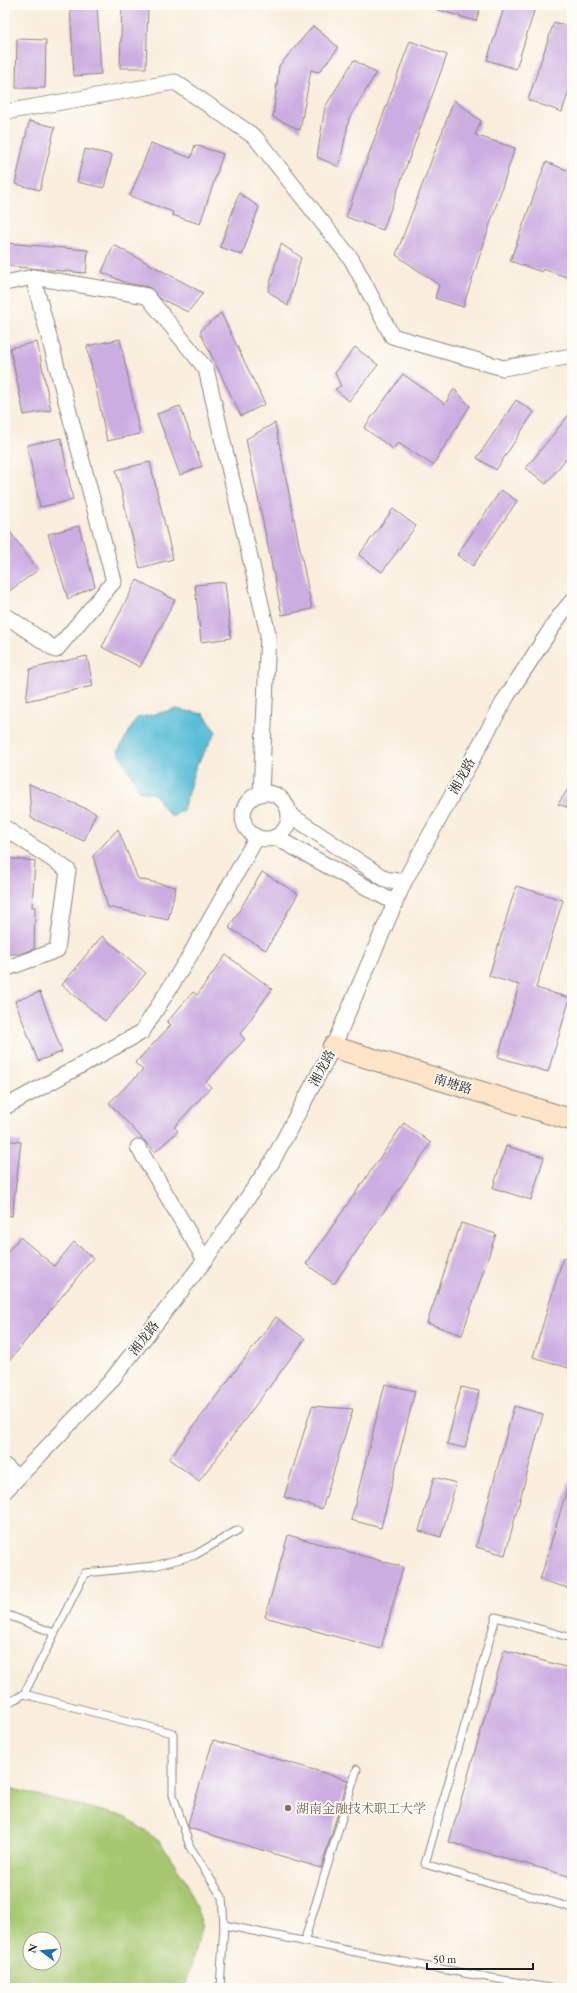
<svg xmlns="http://www.w3.org/2000/svg" width="577" height="1993" viewBox="0 0 577 1993" font-family="'EB Garamond','Noto Serif SC',serif">
  <style>
    .green { fill: #a6c76f; stroke: #617246; fill-rule: evenodd }
    .water { fill: #59bdd7; stroke: #3a6c7a }
    .building { fill: #ccade1 }
    .lines { fill: none; stroke-linecap: round; stroke-linejoin: round }
    .lane-casing { stroke: #8a847c; stroke-width: 9 }
    .street-casing { stroke: #8a847c; stroke-width: 17 }
    .secondary-casing { stroke: #8a847c; stroke-width: 23 }
    .lane { stroke: #fff; stroke-width: 7 }
    .street { stroke: #fff; stroke-width: 15 }
    .secondary { stroke: #fee4c6; stroke-width: 21 }
    .education-dot { fill: #8d6e63; stroke: #fdfcf7; stroke-width: 1.5 }
    .labels { text-anchor: middle; dominant-baseline: central; stroke-width: 3.5; stroke-linejoin: round; paint-order: stroke }
    .street-label { font-size: 13px; fill: #1c1c1c; stroke: #fdfcf7 }
    .education-label { font-size: 13px; fill: #785e54; stroke: #fdfcf7; text-anchor: start }
  </style>
  <rect width="100%" height="100%" fill="#fdfcf7"/>
  <filter id="ink" filterUnits="userSpaceOnUse"><feTurbulence type="fractalNoise" baseFrequency=".025" numOctaves="2"/><feDisplacementMap in="SourceGraphic" scale="8" xChannelSelector="R" yChannelSelector="G"/><feConvolveMatrix kernelMatrix="1 2 1 2 8 2 1 2 1" color-interpolation-filters="sRGB"/></filter>
  <filter id="wash" filterUnits="userSpaceOnUse"><feTurbulence type="fractalNoise" baseFrequency=".012" numOctaves="4" result="noise"/><feDisplacementMap in="SourceGraphic" scale="16" xChannelSelector="R" yChannelSelector="G"/><feGaussianBlur stdDeviation="0.9" result="paint"/><feColorMatrix in="noise" values="0 0 0 0 0 0 0 0 0 0 0 0 0 0 0 0 0 1.4 0 .05"/><feComposite in="paint" operator="in"/></filter>
  <g filter="url(#wash)">
    <rect width="100%" height="100%" fill="#f9eddc"/>
    <path class="green" d="M5,1787L126,1817L160,1842L186,1881L202,1924L185,1988H5ZM30,1939H54V1963H30Z"/>
    <polygon class="water" points="176,709 204,714 216,732 195,768 183,810 172,817 162,806 155,794 140,791 118,751 137,718"/>
    <g id="blocks">
      <g class="building">
        <polygon points="70,5 97,5 101,74 74,76"/>
        <polygon points="122,5 148,5 146,68 120,68"/>
        <polygon points="433,5 481,5 476,21 432,8"/>
        <polygon points="505,5 536,5 516,69 487,60"/>
        <polygon points="554,22 572,28 572,80 562,112 528,100"/>
        <polygon points="313,26 337,46 337,50 319,72 311,70 300,130 273,117 279,66"/>
        <polygon points="17,39 46,40 45,88 16,88"/>
        <polygon points="410,41 447,55 383,230 346,217"/>
        <polygon points="354,60 376,73 349,119 339,167 317,157 325,107"/>
        <polygon points="454,100 481,121 475,135 515,148 463,307 435,298 439,285 396,255"/>
        <polygon points="29,121 55,127 40,190 15,184"/>
        <polygon points="151,143 191,158 195,145 223,154 200,224 172,215 173,212 130,196"/>
        <polygon points="85,149 112,155 104,188 77,182"/>
        <polygon points="546,162 572,172 572,279 543,269 542,272 510,261"/>
        <polygon points="239,193 259,207 242,255 220,247"/>
        <polygon points="5,243 88,250 86,273 5,266"/>
        <polygon points="281,244 301,257 288,306 268,291"/>
        <polygon points="114,245 203,293 188,312 161,299 149,287 126,283 102,272"/>
        <polygon points="221,313 265,404 241,416 201,334 201,330"/>
        <polygon points="120,339 140,434 107,441 87,346"/>
        <polygon points="37,342 51,410 24,415 10,348"/>
        <polygon points="355,347 378,365 349,401 335,389 341,386 335,373"/>
        <polygon points="403,374 445,404 454,389 470,406 433,465 398,443 393,449 364,428"/>
        <polygon points="516,400 534,412 496,470 477,458"/>
        <polygon points="180,406 202,466 180,475 157,414"/>
        <polygon points="572,411 572,451 546,484 526,468"/>
        <polygon points="275,423 312,609 282,615 246,439"/>
        <polygon points="61,438 73,500 40,507 27,445"/>
        <polygon points="150,462 173,559 140,568 116,470"/>
        <polygon points="501,490 517,501 473,566 457,555"/>
        <polygon points="393,509 416,526 382,572 359,555"/>
        <polygon points="5,525 38,570 5,594"/>
        <polygon points="79,526 95,586 68,599 48,534"/>
        <polygon points="137,580 175,600 140,667 102,647"/>
        <polygon points="225,582 231,638 201,642 195,585"/>
        <polygon points="87,656 93,686 26,701 30,669"/>
        <polygon points="572,783 572,809 558,804"/>
        <polygon points="29,784 96,813 84,841 31,818"/>
        <polygon points="118,829 138,879 176,887 168,920 108,907 93,856"/>
        <polygon points="5,858 35,861 32,907 35,907 34,949 20,954 5,954"/>
        <polygon points="262,872 298,894 266,950 229,928"/>
        <polygon points="516,886 563,900 536,988 570,998 548,1072 498,1057 519,985 489,976"/>
        <polygon points="102,936 146,973 105,1021 62,985 74,970 76,970 76,967"/>
        <polygon points="226,955 272,989 240,1034 245,1039 206,1082 211,1087 174,1127 178,1131 155,1152 109,1103 143,1070 135,1063 171,1025 167,1022 193,992 197,995"/>
        <polygon points="40,992 62,1052 38,1061 15,1001"/>
        <polygon points="404,1123 431,1143 334,1284 306,1264"/>
        <polygon points="5,1140 21,1142 12,1216 5,1215"/>
        <polygon points="506,1146 544,1157 531,1200 493,1188"/>
        <polygon points="461,1223 496,1234 462,1335 427,1323"/>
        <polygon points="20,1237 54,1266 74,1242 93,1258 5,1366 5,1255"/>
        <polygon points="563,1258 572,1261 572,1369 533,1357"/>
        <polygon points="276,1317 305,1339 199,1481 169,1459"/>
        <polygon points="385,1384 415,1391 381,1528 351,1520"/>
        <polygon points="461,1387 479,1391 465,1448 447,1444"/>
        <polygon points="312,1406 353,1409 322,1509 284,1497"/>
        <polygon points="514,1406 543,1414 505,1555 476,1547"/>
        <polygon points="434,1477 456,1483 441,1537 419,1531"/>
        <polygon points="569,1482 572,1483 572,1589 540,1580"/>
        <polygon points="288,1535 403,1567 381,1649 265,1617"/>
        <polygon points="504,1650 572,1669 572,1877 449,1842"/>
        <polygon points="213,1740 348,1780 321,1868 189,1828 188,1824"/>
      </g>
    </g>
  </g>
  <g filter="url(#ink)">
    <use href="#blocks" fill-opacity="0" stroke="#8a847c" stroke-width="1"/>
    <g class="lines">
      <defs>
        <g id="lane">
          <polyline points="5,1614 54,1633"/>
          <polyline points="572,1638 496,1617 425,1864 572,1908"/>
          <polyline points="24,1694 173,1733 173,1795 190,1847 222,1897 224,1925 220,1988"/>
          <polyline points="5,1705 24,1694 85,1573 154,1566 195,1555 238,1530"/>
          <polyline points="224,1925 424,1966 549,1988"/>
          <polyline points="304,1942 357,1769"/>
        </g>
        <g id="street">
          <polyline points="5,112 175,82 255,137 352,260 392,336 503,368 572,356"/>
          <polyline points="5,283 33,277 147,296 206,369 268,634 261,794"/>
          <polyline points="5,615 56,650 114,581 33,277"/>
          <circle cx="266" cy="816" r="23"/>
          <polyline points="289,814 385,879 404,882"/>
          <polyline points="5,828 68,870 57,950 5,969"/>
          <polyline points="275,837 395,903"/>
          <polyline points="5,1107 142,1032 189,957 257,837"/>
          <polyline points="138,1147 205,1260"/>
          <polyline points="5,1466 17,1477"/>
          <polyline points="5,1491 110,1382 205,1260 272,1162 333,1047 404,882 507,696 561,614 572,601"/>
        </g>
        <polyline id="secondary" points="333,1047 572,1120"/>
      </defs>
      <use href="#lane" class="lane-casing"/>
      <use href="#street" class="street-casing"/>
      <use href="#secondary" class="secondary-casing"/>
      <use href="#lane" class="lane"/>
      <use href="#street" class="street"/>
      <use href="#secondary" class="secondary"/>
    </g>
  </g>
  <circle class="education-dot" cx="288" cy="1808" r="4"/>
  <g class="labels">
    <g class="street-label">
      <text transform="translate(462 776) rotate(-61)">湘龙路</text>
      <text transform="translate(322 1068) rotate(-62)">湘龙路</text>
      <text transform="translate(453 1084) rotate(17)">南塘路</text>
      <text transform="translate(144 1338) rotate(-52)">湘龙路</text>
    </g>
    <g class="education-label">
      <text x="296" y="1808">湖南金融技术职工大学</text>
    </g>
  </g>
  <rect width="577" height="1993" fill="none" stroke="#fdfcf7" stroke-width="20"/>
  <g transform="translate(42 1951) rotate(286)"><circle r="19" fill="#fdfcf7" stroke="#a3a29f"/>
  <path d="M0-3L7 15L0 10L-7 15Z" fill="#1f6fb2"/>
  <text y="-6" font-size="11" font-weight="bold" text-anchor="middle" fill="#1c1c1c">N</text>
  </g>
  <path d="M427 1963v6h106v-6" fill="none" stroke="#1c1c1c" stroke-width="2"/>
  <text x="433" y="1963" font-size="12" fill="#1c1c1c" stroke="#fdfcf7" stroke-width="3" paint-order="stroke">50 m</text>
</svg>
